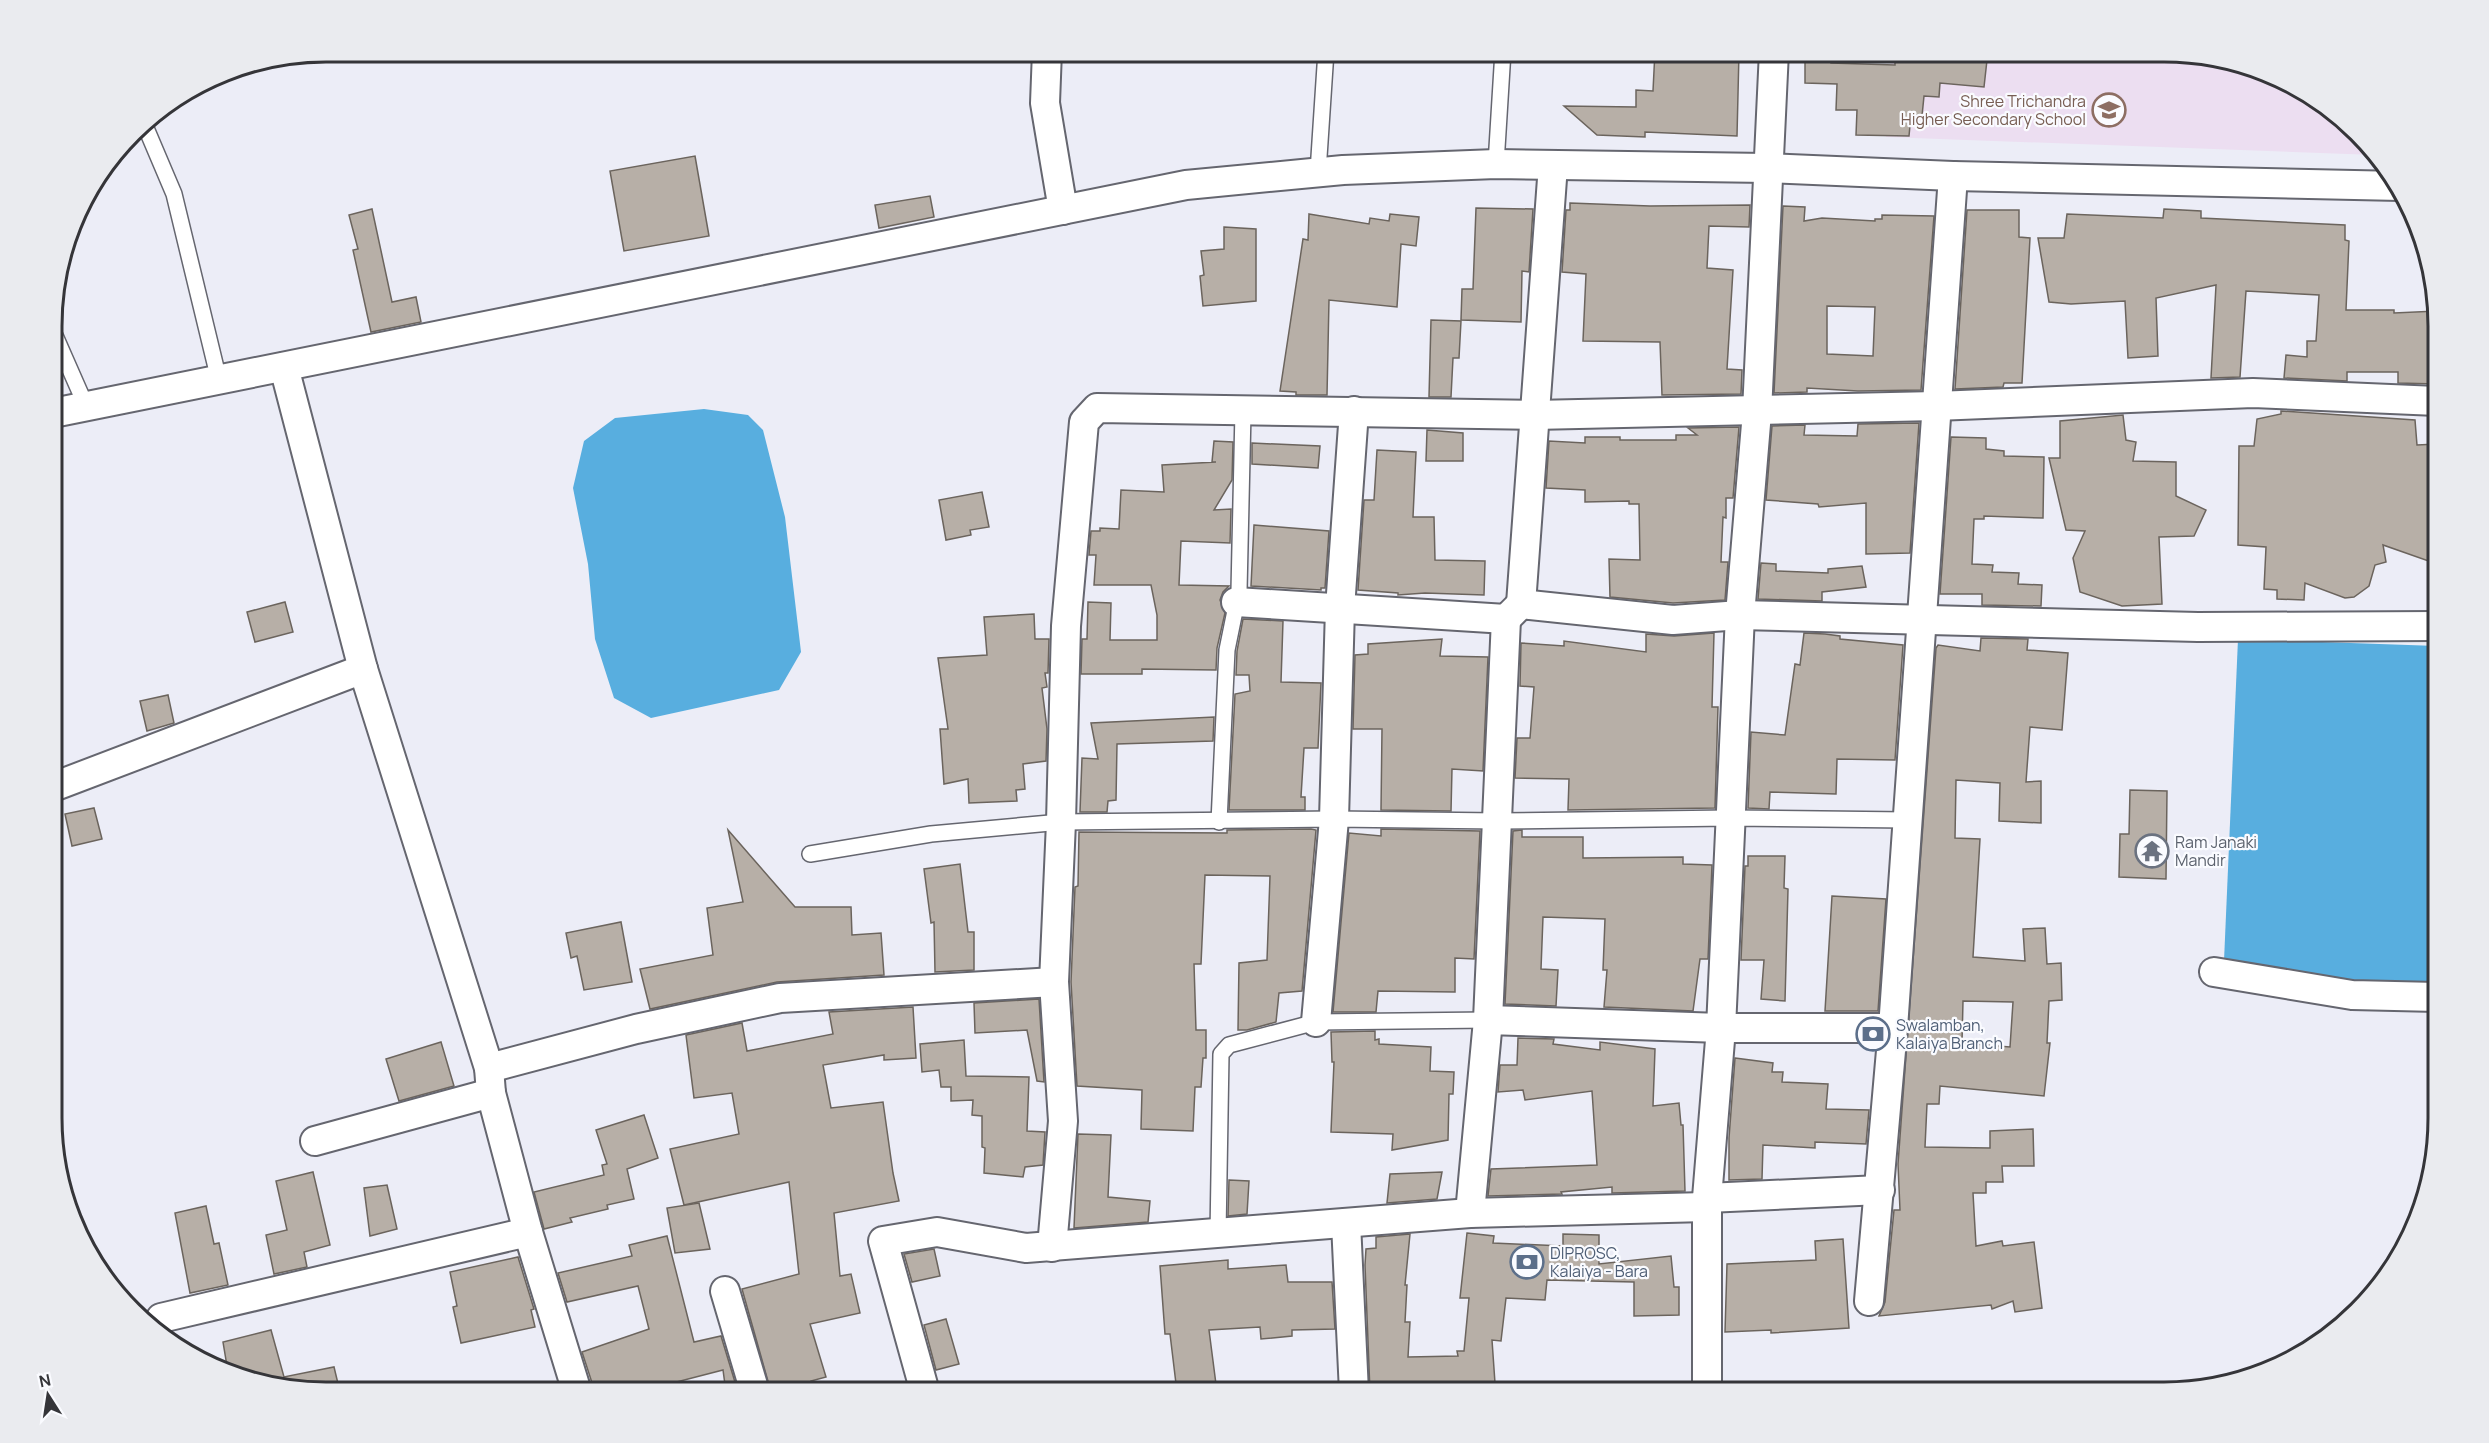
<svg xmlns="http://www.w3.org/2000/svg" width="2489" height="1443" viewBox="0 0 2489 1443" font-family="Manrope,sans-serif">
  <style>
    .education { fill: #ecdef1 }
    .water { fill: #58aedf }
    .building { fill: #b7afa7; stroke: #6b645d; stroke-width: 1.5; fill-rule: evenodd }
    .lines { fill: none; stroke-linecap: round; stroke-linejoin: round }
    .lane-casing { stroke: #65666f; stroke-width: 18 }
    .street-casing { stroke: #65666f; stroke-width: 32 }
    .lane { stroke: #fff; stroke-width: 15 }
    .street { stroke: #fff; stroke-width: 28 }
    .labels { text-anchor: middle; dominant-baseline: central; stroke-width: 4.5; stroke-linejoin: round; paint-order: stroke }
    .education-label { font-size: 16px; fill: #785e54; stroke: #fafbff; text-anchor: end }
    .worship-label { font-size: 16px; fill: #5b616d; stroke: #fafbff; text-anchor: start }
    .service-label { font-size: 16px; fill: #4e5e75; stroke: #fafbff; text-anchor: start }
    .rim { fill: none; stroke: #353539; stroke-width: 3 }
  </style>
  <rect width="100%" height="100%" fill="#ecedf7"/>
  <polygon class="education" points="1892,51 2164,51 2235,60 2301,88 2357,131 2375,155 1886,137"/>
  <g class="water">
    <polygon points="704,409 748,415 763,430 785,517 801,652 779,690 651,718 614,698 595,639 588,564 573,488 584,441 615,418"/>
    <polygon points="2238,639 2437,646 2437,982 2361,983 2224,961"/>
  </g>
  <g class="building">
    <polygon points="1655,51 1739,52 1737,136 1645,132 1645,137 1597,135 1564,106 1636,107 1636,90 1653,91"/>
    <polygon points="1895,51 1988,51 1984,87 1940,83 1939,97 1924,96 1922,116 1911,115 1909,136 1856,135 1857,110 1836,110 1837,84 1805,83 1805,57 1831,58 1831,63 1895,65"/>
    <polygon points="695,156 709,236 624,251 610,171"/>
    <polygon points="930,196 934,217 879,228 875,205"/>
    <polygon points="1570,203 1650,206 1750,205 1749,227 1709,226 1707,268 1733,270 1727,369 1742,370 1741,394 1662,395 1660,342 1583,341 1586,274 1562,272 1566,210 1570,210"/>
    <path d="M1783,206L1805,207L1804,221L1822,218L1875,221V219H1882V215L1934,216L1921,390L1858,391L1807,388V392L1774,393ZM1827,306L1875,307L1873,356L1827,354Z"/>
    <polygon points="1476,208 1533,209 1529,272 1522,271 1521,322 1461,320 1462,289 1473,289"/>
    <polygon points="372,209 392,302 416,297 421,322 371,332 353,250 358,249 349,215"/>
    <polygon points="2164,209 2201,211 2201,218 2345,225 2345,240 2349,241 2346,310 2394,310 2394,313 2437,311 2437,384 2398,383 2398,372 2347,372 2347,381 2284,378 2286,355 2307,357 2307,341 2316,341 2319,295 2246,291 2240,377 2211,378 2216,285 2156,298 2158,356 2128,358 2125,301 2071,304 2049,302 2038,238 2064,238 2067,214 2163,218"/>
    <polygon points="1967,210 2019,210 2019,237 2030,238 2022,383 2004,383 2003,387 1955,389"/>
    <polygon points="1309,214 1369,224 1370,218 1389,221 1390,214 1419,217 1416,246 1401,244 1397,307 1329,300 1327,395 1296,395 1296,392 1280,391 1303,239 1308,240"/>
    <polygon points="1224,227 1256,229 1256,301 1203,306 1200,276 1204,275 1201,251 1224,249"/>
    <polygon points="1431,320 1461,321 1459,358 1453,358 1451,397 1429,397"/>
    <polygon points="2281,411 2415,420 2417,445 2437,444 2437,564 2383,545 2386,562 2375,565 2369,586 2354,597 2345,598 2305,583 2304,600 2277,599 2277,590 2264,589 2266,547 2238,545 2239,446 2254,446 2257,419 2281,414"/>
    <polygon points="2123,415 2126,440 2136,442 2133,461 2176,462 2176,496 2206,510 2194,536 2159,537 2162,604 2122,606 2080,592 2073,558 2085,531 2066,530 2049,458 2060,458 2060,421"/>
    <polygon points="1919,423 1910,553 1866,554 1866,503 1819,507 1818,504 1766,500 1772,426 1805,425 1804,435 1857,436 1858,424"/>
    <polygon points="1739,427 1733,498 1726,498 1726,518 1723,517 1721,562 1728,562 1725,600 1673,603 1610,597 1609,559 1640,560 1639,504 1629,504 1629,501 1585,502 1585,490 1546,488 1549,441 1585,443 1585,437 1620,437 1620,440 1676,440 1676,435 1697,435 1688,428"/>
    <polygon points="1427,430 1463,433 1463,461 1426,461"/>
    <polygon points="1951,437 1986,438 1986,449 2004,451 2004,456 2044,457 2043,518 1984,516 1984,519 1974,519 1972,564 1993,565 1992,572 2019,573 2018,584 2042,585 2041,606 1982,605 1982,594 1940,594"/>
    <polygon points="1214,441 1233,442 1232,480 1214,510 1231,509 1230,543 1181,541 1179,585 1229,586 1223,592 1220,600 1225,613 1217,648 1216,670 1142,669 1142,674 1081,674 1082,639 1087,639 1088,602 1111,603 1110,640 1157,640 1157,615 1151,585 1094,585 1096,555 1089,555 1091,531 1100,531 1100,528 1119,529 1121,490 1164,492 1162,465 1216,462 1212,462"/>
    <polygon points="1252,443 1320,446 1318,468 1252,464"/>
    <polygon points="1377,450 1416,452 1413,517 1434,517 1435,560 1485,561 1484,595 1425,593 1398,595 1398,593 1358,590 1364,500 1374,500"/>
    <polygon points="982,492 989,527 970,530 971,535 946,540 939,500"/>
    <polygon points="1254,525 1329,531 1325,588 1321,588 1321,590 1251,586"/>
    <polygon points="1761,563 1776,564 1776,571 1828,573 1828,569 1862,566 1866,587 1822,592 1822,601 1758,599"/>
    <polygon points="285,602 293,632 255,642 247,612"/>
    <polygon points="1034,614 1035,639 1049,639 1048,673 1045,673 1047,687 1042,688 1047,729 1046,761 1023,764 1025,789 1016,790 1017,801 969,803 968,779 944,784 940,729 948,729 938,658 987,655 984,617"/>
    <polygon points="1243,619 1283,621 1281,682 1321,683 1318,748 1304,748 1301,797 1305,797 1305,810 1229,810 1235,694 1250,691 1249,675 1236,675 1237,651"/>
    <polygon points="1714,633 1712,707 1718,707 1715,808 1568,810 1569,779 1515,778 1517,738 1530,738 1534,687 1520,686 1521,643 1564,646 1564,641 1646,652 1646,634 1674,636"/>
    <polygon points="1804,633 1825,634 1840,636 1840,639 1903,645 1895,760 1837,759 1836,794 1770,792 1769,809 1748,808 1751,732 1785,735 1795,664 1800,665"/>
    <path d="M1981,638L2028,639L2027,650L2068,653L2062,730L2030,727L2026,782L2041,781V823L1999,821L2000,783L1956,780L1955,838L1980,839L1973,957L2025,961L2023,929L2045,928L2047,964L2061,963L2062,1000L2049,1001L2047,1043H2050L2044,1096L1940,1086L1939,1104H1927L1925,1147L1990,1148V1131L2033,1129L2034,1166H2002L2003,1182H1986V1193H1973L1976,1246L2002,1241L2003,1246L2034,1242L2042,1308L2015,1312L2013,1301L1992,1309L1991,1305L1879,1316L1885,1302L1894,1210H1900L1898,1164L1936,648L1938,645L1980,651ZM1963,1001L2013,1002L2010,1047L1962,1043Z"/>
    <polygon points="1442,639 1440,656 1488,657 1483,771 1452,769 1451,811 1381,810 1382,729 1353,729 1355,655 1368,654 1368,644"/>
    <polygon points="168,695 174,723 147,731 140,701"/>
    <polygon points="1214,717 1213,741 1117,744 1116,800 1108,801 1107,812 1080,812 1082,758 1098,759 1091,723"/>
    <polygon points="2130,790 2167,791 2166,879 2119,877 2120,834 2129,834"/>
    <polygon points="94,808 102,839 72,846 65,814"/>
    <polygon points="1311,829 1316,830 1302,991 1279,993 1276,1022 1247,1030 1238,1030 1239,963 1267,960 1270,876 1205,875 1201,964 1194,964 1196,1030 1206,1030 1206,1058 1203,1058 1201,1087 1195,1087 1193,1131 1141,1129 1142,1090 1077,1086 1071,982 1075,887 1078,886 1079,832 1227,833 1227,830"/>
    <polygon points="1381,829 1480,831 1474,959 1455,958 1455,992 1378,991 1376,1012 1333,1012 1349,833 1381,836"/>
    <polygon points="728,830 795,907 851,907 852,935 881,933 884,975 777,982 650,1009 640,969 713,955 707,908 743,902"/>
    <polygon points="1522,830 1522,837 1583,837 1583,858 1683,857 1683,864 1712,865 1708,959 1700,959 1693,1011 1604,1007 1607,970 1603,970 1605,919 1543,917 1541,969 1558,970 1556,1006 1505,1004 1513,831"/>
    <polygon points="1748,856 1785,856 1784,888 1788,889 1785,1001 1761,999 1764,960 1741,960 1745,866 1748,866"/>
    <polygon points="960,864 968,932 974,932 974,970 935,972 934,922 931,923 924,869"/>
    <polygon points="1832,896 1886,899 1878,1011 1825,1011"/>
    <polygon points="621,922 632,982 584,990 577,956 571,958 566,933"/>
    <polygon points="1039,999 1044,1082 1037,1081 1027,1030 975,1033 974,1003"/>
    <polygon points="913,1007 916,1058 884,1060 884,1055 823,1065 831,1108 883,1102 893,1173 899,1201 834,1213 840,1276 851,1274 860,1313 810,1324 826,1377 811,1381 814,1392 771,1392 742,1289 799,1274 789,1182 684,1205 670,1149 739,1134 732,1093 694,1098 686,1035 742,1023 747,1051 833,1034 829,1012"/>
    <polygon points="1375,1031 1375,1040 1379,1039 1379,1044 1431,1047 1430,1071 1454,1072 1453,1094 1449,1094 1448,1140 1392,1150 1393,1134 1331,1132 1334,1062 1332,1062 1331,1032"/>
    <polygon points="1518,1038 1554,1039 1553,1044 1600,1050 1600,1042 1655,1049 1653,1106 1679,1103 1681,1125 1683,1125 1685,1191 1612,1193 1612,1187 1561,1192 1562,1194 1488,1196 1491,1169 1597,1165 1592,1091 1525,1100 1523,1090 1498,1092 1500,1065 1517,1065"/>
    <polygon points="964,1040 966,1076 1029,1077 1027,1131 1045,1132 1043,1165 1025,1167 1023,1177 984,1173 985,1148 982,1147 982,1116 972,1115 973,1100 951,1101 951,1087 941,1087 939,1070 922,1072 920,1044"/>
    <polygon points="441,1042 454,1086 399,1101 386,1059"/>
    <polygon points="1735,1058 1773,1063 1772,1072 1783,1072 1782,1082 1828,1084 1826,1109 1869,1110 1866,1144 1815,1142 1815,1148 1763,1145 1762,1179 1729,1180 1729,1138"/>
    <polygon points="644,1115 658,1158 627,1169 634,1199 607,1205 608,1209 570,1218 572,1222 544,1229 534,1192 604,1175 602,1165 607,1164 596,1130"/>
    <polygon points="1078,1134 1111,1135 1108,1197 1150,1201 1148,1222 1074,1228"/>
    <polygon points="313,1172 330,1245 304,1252 307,1267 274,1274 266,1235 287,1230 276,1181"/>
    <polygon points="1442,1172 1437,1199 1387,1203 1390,1174"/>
    <polygon points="1229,1180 1249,1181 1247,1214 1228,1216"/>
    <polygon points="387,1185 397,1229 370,1236 364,1188"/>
    <polygon points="699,1203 710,1249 675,1253 667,1208"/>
    <polygon points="206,1206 214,1244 219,1243 228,1285 190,1293 175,1213"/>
    <polygon points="1467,1233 1494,1236 1493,1243 1563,1246 1563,1234 1599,1235 1599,1264 1671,1256 1674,1287 1679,1287 1679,1315 1634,1316 1634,1282 1547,1280 1545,1300 1506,1298 1501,1341 1492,1340 1495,1383 1460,1386 1460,1383 1387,1384 1389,1392 1370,1392 1365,1265 1366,1249 1376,1248 1376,1237 1410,1234 1405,1285 1407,1285 1405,1322 1410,1322 1408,1357 1458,1356 1457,1351 1464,1351 1469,1298 1460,1298"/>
    <polygon points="667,1236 694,1342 721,1336 738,1392 726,1392 723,1370 657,1387 658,1392 595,1392 582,1352 649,1329 638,1286 567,1302 558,1273 632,1256 629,1245"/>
    <polygon points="1843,1239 1849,1328 1771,1333 1771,1330 1725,1332 1727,1264 1816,1260 1815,1241"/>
    <polygon points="934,1249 940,1276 912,1282 904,1254"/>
    <polygon points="518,1257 534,1309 531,1310 535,1327 461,1343 453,1307 457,1306 450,1272"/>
    <polygon points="1228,1260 1228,1269 1286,1265 1288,1282 1332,1282 1335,1329 1292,1330 1292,1336 1261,1339 1260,1327 1209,1330 1217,1392 1177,1392 1170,1334 1165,1334 1160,1266"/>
    <polygon points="946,1319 959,1364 936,1370 924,1325"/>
    <polygon points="271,1330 284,1377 334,1367 340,1392 254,1383 228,1372 223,1342"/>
  </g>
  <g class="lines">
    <defs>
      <g id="lane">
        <polyline points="143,121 174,194 219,380"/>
        <polyline points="1496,164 1503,51"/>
        <polyline points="1318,172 1326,51"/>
        <polyline points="53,331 86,406"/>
        <polyline points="1219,822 1227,650 1239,591 1243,411"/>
        <polyline points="810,854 931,834 1061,822 1334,819 1498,821 1729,818 1907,820"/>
        <polyline points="1218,1234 1221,1054 1229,1045 1316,1022 1488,1020"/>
      </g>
      <g id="street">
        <polyline points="1047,51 1045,103 1063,210"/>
        <polyline points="284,367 363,669 489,1068 491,1093 528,1232 577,1392"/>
        <polyline points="53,413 1186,185 1343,170 1496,164 1767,168 1953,176 2400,186"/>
        <polyline points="1236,602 1506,619 1521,604 1673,620 1740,615 2198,627 2437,626"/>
        <polyline points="1521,604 1553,165"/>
        <polyline points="53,787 363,669"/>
        <polyline points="2214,972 2352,995 2437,997"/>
        <polyline points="1488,1020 1506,619"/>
        <polyline points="1316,1022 1334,819 1340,608 1354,411"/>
        <polyline points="489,1068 636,1029 780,998 1054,982"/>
        <polyline points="315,1141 491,1093"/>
        <polyline points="1707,1198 1880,1190"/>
        <polyline points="1470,1213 1488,1020 1721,1028 1893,1028"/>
        <polyline points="1346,1223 1354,1392"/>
        <polyline points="1052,1247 1063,1121 1054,982 1061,822 1066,626 1084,422 1097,408 1534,415 1936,406 2253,393 2437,401"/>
        <polyline points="725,1291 755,1392"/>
        <polyline points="1869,1301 1893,1028 1953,176"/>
        <polyline points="161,1318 528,1232"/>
        <polyline points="925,1392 883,1241 937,1232 1026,1248 1470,1213 1706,1207"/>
        <polyline points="1707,1392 1707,1198 1721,1028 1740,615 1757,412 1774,51"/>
      </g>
    </defs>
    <use href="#lane" class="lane-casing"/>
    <use href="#street" class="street-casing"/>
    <use href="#lane" class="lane"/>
    <use href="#street" class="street"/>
  </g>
  <defs>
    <symbol id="school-ring" viewBox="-11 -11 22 22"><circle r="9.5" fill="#fafbff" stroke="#8d6e63" stroke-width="1.5"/><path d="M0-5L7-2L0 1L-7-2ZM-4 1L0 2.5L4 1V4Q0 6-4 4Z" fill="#8d6e63"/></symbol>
    <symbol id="temple-ring" viewBox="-11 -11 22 22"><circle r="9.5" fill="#fafbff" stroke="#6b7280" stroke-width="1.5"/><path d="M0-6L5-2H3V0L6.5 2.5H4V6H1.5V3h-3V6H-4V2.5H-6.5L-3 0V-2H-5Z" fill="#6b7280"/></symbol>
    <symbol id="bank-ring" viewBox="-11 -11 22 22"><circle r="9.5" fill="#fafbff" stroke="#5c6f8a" stroke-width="1.5"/><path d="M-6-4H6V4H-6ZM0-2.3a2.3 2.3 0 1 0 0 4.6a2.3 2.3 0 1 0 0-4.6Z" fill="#5c6f8a"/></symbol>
  </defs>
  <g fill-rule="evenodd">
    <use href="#school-ring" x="2090" y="91" width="38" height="38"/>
    <use href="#temple-ring" x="2133" y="832" width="38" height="38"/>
    <use href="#bank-ring" x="1854" y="1015" width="38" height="38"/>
    <use href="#bank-ring" x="1508" y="1243" width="38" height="38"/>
  </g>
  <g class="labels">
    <g class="education-label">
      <text x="2086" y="101">Shree Trichandra<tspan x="2086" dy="18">Higher Secondary School</tspan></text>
    </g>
    <g class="worship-label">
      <text x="2175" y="842">Ram Janaki<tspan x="2175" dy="18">Mandir</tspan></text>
    </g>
    <g class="service-label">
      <text x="1896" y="1025">Swalamban,<tspan x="1896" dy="18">Kalaiya Branch</tspan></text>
      <text x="1550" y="1253">DIPROSC,<tspan x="1550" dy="18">Kalaiya - Bara</tspan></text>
    </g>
  </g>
  <path d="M0 0H2489V1443H0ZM326 62H2164A264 264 0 0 1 2428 326V1118A264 264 0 0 1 2164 1382H326A264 264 0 0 1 62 1118V326A264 264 0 0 1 326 62Z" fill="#eaebef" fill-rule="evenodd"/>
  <path class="rim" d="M326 62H2164A264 264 0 0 1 2428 326V1118A264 264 0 0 1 2164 1382H326A264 264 0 0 1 62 1118V326A264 264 0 0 1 326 62Z"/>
  <g transform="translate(48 1395) rotate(348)" stroke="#fafbff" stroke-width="4.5" paint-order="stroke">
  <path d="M0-4.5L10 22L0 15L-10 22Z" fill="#353539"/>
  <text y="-9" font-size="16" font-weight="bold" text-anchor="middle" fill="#353539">N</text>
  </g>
</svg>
